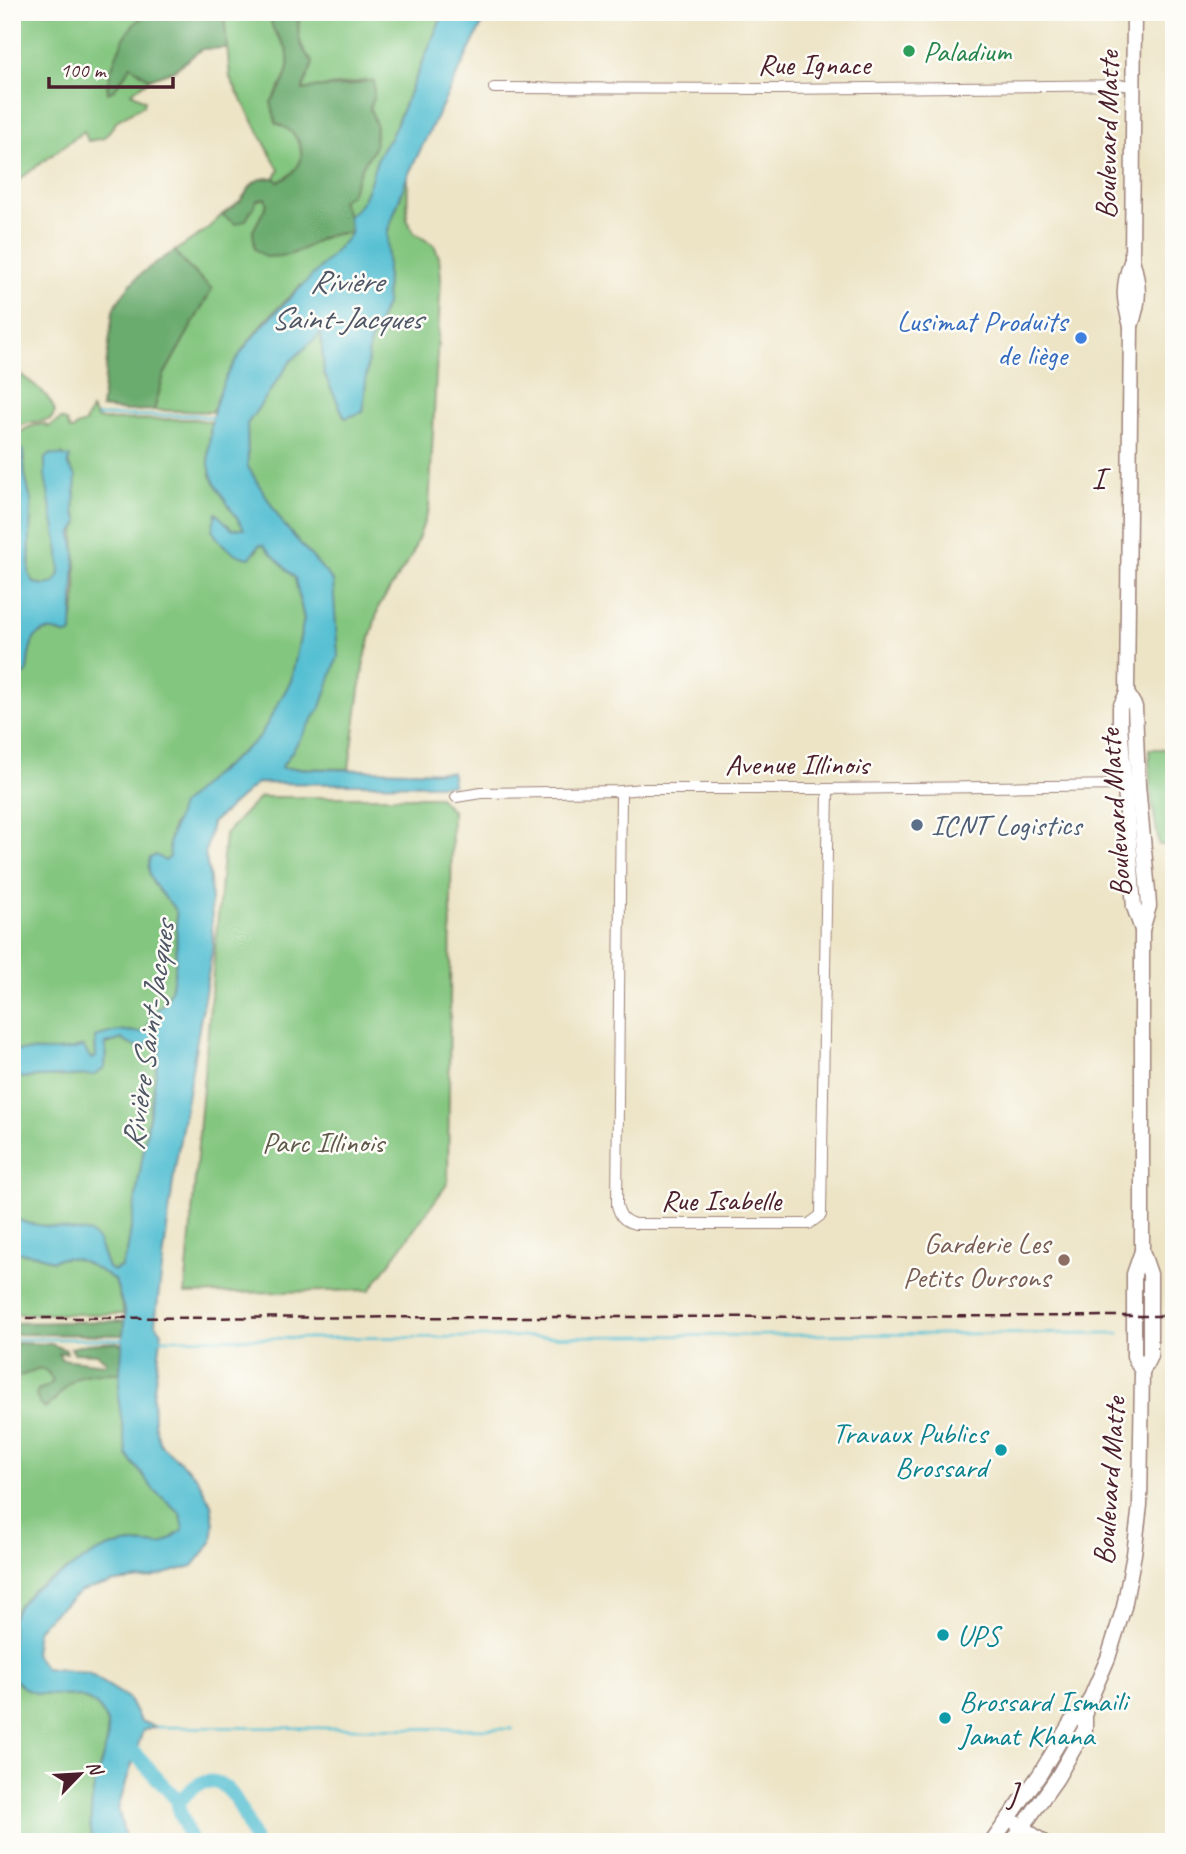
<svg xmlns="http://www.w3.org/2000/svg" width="1186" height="1854" viewBox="0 0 1186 1854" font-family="Caveat,sans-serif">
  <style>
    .green { fill: #83c67f; stroke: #667255; stroke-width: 2; fill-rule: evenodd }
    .forest { fill: #6aab6e; stroke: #5a654c; stroke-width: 2 }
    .water { fill: #57c0d3; stroke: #50707f; stroke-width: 2 }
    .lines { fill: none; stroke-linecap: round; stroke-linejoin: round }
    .stream { stroke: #57c0d3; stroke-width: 2.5 }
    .river { stroke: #57c0d3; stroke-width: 14 }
    .minor-casing { stroke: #9c8278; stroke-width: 12 }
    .secondary-casing { stroke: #9c8278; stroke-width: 17 }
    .minor { stroke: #fff; stroke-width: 10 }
    .secondary { stroke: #fff; stroke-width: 14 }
    .rail { stroke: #4a1f2b; stroke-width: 2.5; stroke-dasharray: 10 5; stroke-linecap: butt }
    .leisure-dot { fill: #2e9e5b; stroke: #fdfcf7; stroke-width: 2.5 }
    .shop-dot { fill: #3f7fe0; stroke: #fdfcf7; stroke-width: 2.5 }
    .service-dot { fill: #5c6f8a; stroke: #fdfcf7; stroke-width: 2.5 }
    .education-dot { fill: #8d6e63; stroke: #fdfcf7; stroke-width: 2.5 }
    .culture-dot { fill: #0f9aa8; stroke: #fdfcf7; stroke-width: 2.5 }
    .labels { text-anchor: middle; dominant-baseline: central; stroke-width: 5; stroke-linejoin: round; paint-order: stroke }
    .leisure-label { font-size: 30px; fill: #27864d; stroke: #fdfcf7; text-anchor: start }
    .street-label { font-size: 30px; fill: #4a1f2b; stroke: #fdfcf7 }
    .shop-label { font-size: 30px; fill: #366cbe; stroke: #fdfcf7; text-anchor: end }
    .service-label { font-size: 30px; fill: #4e5e75; stroke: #fdfcf7; text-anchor: start }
    .park-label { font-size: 30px; fill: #5e5948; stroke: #fdfcf7 }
    .education-label { font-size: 30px; fill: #785e54; stroke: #fdfcf7; text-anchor: end }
    .culture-label { font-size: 30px; fill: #0d838f; stroke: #fdfcf7; text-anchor: start }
    .water-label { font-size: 32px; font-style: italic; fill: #4f5766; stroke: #fdfcf7 }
    .neighbourhood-label { font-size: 32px; letter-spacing: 2px; fill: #4a1f2b; stroke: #fdfcf7 }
  </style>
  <rect width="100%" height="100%" fill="#fdfcf7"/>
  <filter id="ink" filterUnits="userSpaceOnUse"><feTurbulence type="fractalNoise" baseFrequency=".0143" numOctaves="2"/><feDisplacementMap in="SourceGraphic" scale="14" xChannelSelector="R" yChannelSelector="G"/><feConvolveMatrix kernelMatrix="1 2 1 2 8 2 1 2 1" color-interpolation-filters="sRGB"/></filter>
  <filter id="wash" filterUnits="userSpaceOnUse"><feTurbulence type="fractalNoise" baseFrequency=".00686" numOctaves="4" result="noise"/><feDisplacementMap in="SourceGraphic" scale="28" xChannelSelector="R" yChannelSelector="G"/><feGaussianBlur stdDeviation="1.57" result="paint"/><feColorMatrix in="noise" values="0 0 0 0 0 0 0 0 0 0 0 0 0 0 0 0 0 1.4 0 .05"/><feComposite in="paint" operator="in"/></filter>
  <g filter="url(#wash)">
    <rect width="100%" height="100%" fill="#ede4c6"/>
    <g class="green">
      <path d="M12,12H148C124,30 115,59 107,87L114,90L131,66L150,79L131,93L145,100L144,105L118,120L104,138L88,141L84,131L12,185Z"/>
      <path d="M224,12H271C271,36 277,30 286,48C294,67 281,87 271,102C289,129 325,161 278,182L275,178L279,170L230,78Z"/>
      <path d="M300,12H444L390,139C369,157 376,198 348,216L341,201L351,194L361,169L375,146L376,125L370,108L374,97L365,80C345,87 323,84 303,91C304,79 311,73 313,62C298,46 296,33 300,12Z"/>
      <polygon points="408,176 407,219 414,233 434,245 439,257 441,278 429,509 412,555 379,606 364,661 349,769 281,768 298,742 333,582 283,524 248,467 247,424 291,361 321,332 324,373 345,418 363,412 369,346 386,304 388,231"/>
      <path d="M265,198L267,204L253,231L294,253C313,241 328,233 352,233L310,280L300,286L263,323L243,349L224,384L212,412L154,410L164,375L212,289L185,264L175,251L206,230L222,215L236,224L257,200Z"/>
      <path d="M21,375C34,384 51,396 55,412L51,419C35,424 25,419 12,433V376L17,379Z"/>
      <path d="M91,409L98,419L103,420L194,419L211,422L208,454L211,476L245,529H232L216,514L213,530L256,552L259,545L263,544L295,578L304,620L291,681L259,738L209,779L173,825L169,842L170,857L152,882L176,910C177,933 178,977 168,997C160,1012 150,1009 148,1028C138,1037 130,1029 119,1031C111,1032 103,1035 95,1037L96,1057L90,1059L83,1046C63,1055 34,1049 12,1051V523L14,522C13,505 8,450 16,438C23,427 34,425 45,424L48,427L61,419L66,421L70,430H73L76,426L85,423ZM23,450L25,475L31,501L29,574L34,583L45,585L54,583L60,574L63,455L75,476L74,512L79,522C72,534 75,539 75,553C77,577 78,614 67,635C32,620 29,646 27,673Z"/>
      <polygon points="1149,749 1174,749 1174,845 1159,845 1150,791"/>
      <polygon points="260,797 439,797 452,811 448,1183 370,1290 185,1294 225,834"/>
      <path d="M122,1039C139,1052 140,1046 159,1042L160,1048L127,1253L121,1267L113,1271L108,1268L103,1256L12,1217V1078L78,1076L105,1068L106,1044Z"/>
      <path d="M12,1252L38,1255L52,1261C75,1250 96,1269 115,1280L124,1314H12Z"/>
      <path d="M44,1368L48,1371L53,1380L49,1386L38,1390L55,1400C72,1371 89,1373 120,1373L118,1397L154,1490L180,1513L183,1530L161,1545L131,1543L110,1547L34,1589L18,1606L12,1620V1377C22,1378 33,1369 44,1368Z"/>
      <path d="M12,1676L15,1680C30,1685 46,1692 61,1695C68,1697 76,1695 83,1698C126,1714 100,1757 94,1788C91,1806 89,1824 92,1842H12Z"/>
    </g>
    <g class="forest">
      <path d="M148,12H224L227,48L202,49L174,70L150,79L131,66L114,90L108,93C105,80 122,38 131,28C135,22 142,17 148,12Z"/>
      <path d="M271,12H300C296,32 298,47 313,62C311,73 304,79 303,90C319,85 335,88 351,85C360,83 364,80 374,81V97L370,108L376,125L375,146L361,169L351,194L341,201L348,216L352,233C319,232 319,243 294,253C286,257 275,256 266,257L255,249L253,231L267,204L265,198L257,200L246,220L236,224L222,215C228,210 235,206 240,201C253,185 251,177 275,178L278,182C310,168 309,136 276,123L271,102C282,87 294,67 286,48C277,30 271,36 271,12Z"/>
      <path d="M175,251L185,264L212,289L164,375L154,410L127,411L101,408L113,311C127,282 148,266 175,251Z"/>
      <polygon points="125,1321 123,1335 12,1334 12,1323"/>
      <path d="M117,1342L123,1345L120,1373C69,1372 80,1376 46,1408L40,1404L36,1396L38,1390L49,1386L53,1381C41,1355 31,1378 12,1377V1343L51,1344L66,1350L67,1353H59L61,1359L106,1364V1361L97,1354L74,1353L71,1348L86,1344Z"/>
    </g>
    <g class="water">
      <path d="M444,12H488L408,175L388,230L386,304L369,346L363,412L345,418L324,373L321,333L291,361L247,424L248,467L283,524L333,581L338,656L321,707L281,768L452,772V785L257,783L212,823L205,854L210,879L213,946L174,1174L155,1323L162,1332L153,1396L154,1423L160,1444L196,1476L211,1504L214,1524L212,1542L193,1566L151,1578L115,1582L81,1591L51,1615L37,1630L34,1653L45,1668L88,1673L128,1698L140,1721L157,1727L143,1730L118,1808L126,1842H92C89,1824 91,1805 94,1787C99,1762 121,1726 96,1705C69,1683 36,1710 12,1676V1620L18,1606L34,1589L62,1574L91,1555L110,1547L131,1543L161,1545L183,1530L180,1513L154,1490L127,1455L118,1397L125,1313L115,1280C96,1269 74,1250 52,1261L38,1255L12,1252V1217L26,1223L90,1233L98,1241L108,1268L113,1271L121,1267L127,1253L160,1048L158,1042C139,1046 139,1051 122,1039L106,1044L105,1068L94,1075L12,1078V1051C34,1049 63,1055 83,1046L91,1059L96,1057L95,1037C103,1035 111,1032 119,1031C130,1029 138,1037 148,1028C150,1009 160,1012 168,997C178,977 177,933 176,910C163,894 143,880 150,858L156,855L165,861L170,857L169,842L181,805L209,779L259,738L291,681L304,619L295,578L263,545H259L250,558C233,556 221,545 212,530L216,513L232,529H244C236,515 215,488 211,474C207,461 209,448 210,436C216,344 301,298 351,233L348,216C376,197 369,157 390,139Z"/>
      <path d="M20,450H23L25,475L31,501L29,574L34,583L45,585L54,583L60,574L59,552L45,476V458L51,454L70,457L68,465L76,476L74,511L79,522L72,534L75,552L72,633L67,635C32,620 29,646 27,673L21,676Z"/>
    </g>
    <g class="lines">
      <g class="stream">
        <polyline points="98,416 193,415 214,418"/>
        <polyline points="12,1339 126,1339"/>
        <polyline points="158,1339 1120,1333"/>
        <polyline points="156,1727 513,1729"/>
      </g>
      <g class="river">
        <polyline points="126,1744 175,1798 191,1842"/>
        <path d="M177,1803C184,1797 191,1788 199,1784C232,1770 245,1820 255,1842"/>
      </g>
    </g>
  </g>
  <g filter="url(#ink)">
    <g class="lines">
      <defs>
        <g id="minor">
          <polyline points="494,88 779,89 1134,85"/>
          <path d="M621,791L617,1205C620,1217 624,1221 635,1224H809L821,1215L828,789"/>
          <polyline points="456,797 481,793 621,791 642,789 828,789 1131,785"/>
        </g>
        <g id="secondary">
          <path d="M1132,259C1122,286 1123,299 1131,326L1127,693L1120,707V723L1134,907L1142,930"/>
          <path d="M1131,326C1140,300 1140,286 1132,259L1134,12"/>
          <polyline points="1127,693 1135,707 1138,785 1148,892 1149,906 1142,930 1142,1251 1150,1274 1150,1356 1142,1372"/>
          <polyline points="1016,1823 1043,1842"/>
          <polyline points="992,1842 1040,1774 1071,1722 1085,1711"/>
          <polyline points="1012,1842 1057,1778 1085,1729 1085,1711 1108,1658 1124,1607 1134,1554 1140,1505 1142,1372 1134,1356 1134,1274 1142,1251"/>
        </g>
      </defs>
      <use href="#minor" class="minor-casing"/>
      <use href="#secondary" class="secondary-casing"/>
      <use href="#minor" class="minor"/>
      <use href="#secondary" class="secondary"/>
      <polyline class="rail" points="12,1318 1174,1316"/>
    </g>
  </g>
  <circle class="leisure-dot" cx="909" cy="51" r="7"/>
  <circle class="shop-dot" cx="1081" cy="338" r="7"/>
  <circle class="service-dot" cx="917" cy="825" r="7"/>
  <circle class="education-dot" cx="1064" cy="1260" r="7"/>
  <g class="culture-dot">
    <circle cx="1001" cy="1450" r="7"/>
    <circle cx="943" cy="1635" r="7"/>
    <circle cx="945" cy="1718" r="7"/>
  </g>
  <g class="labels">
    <g class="leisure-label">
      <text x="923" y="51">Paladium</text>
    </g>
    <g class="street-label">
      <text x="814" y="64">Rue Ignace</text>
      <text transform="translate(1107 135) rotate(-89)">Boulevard Matte</text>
      <text x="797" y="764">Avenue Illinois</text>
      <text transform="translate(1115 813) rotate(-94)">Boulevard Matte</text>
      <text x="721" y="1200">Rue Isabelle</text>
      <text transform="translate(1109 1481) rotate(-86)">Boulevard Matte</text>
    </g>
    <g class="shop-label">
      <text x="1067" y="321">Lusimat Produits<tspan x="1067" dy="34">de liège</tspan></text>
    </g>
    <g class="service-label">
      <text x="931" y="825">ICNT Logistics</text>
    </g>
    <g class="park-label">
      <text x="323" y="1142">Parc Illinois</text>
    </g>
    <g class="education-label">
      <text x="1050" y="1243">Garderie Les<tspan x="1050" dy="34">Petits Oursons</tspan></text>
    </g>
    <g class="culture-label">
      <text x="987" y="1433" text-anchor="end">Travaux Publics<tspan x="987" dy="34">Brossard</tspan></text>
      <text x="957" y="1635">UPS</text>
      <text x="959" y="1701">Brossard Ismaili<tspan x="959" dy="34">Jamat Khana</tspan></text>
    </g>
    <g class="water-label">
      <text x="346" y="281">Rivière<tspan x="346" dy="37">Saint-Jacques</tspan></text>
      <text transform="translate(148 1036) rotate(-82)">Rivière Saint-Jacques</text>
    </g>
    <g class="neighbourhood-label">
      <text x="1099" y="478">I</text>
      <text x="1013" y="1793">J</text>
    </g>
  </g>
  <rect width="1186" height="1854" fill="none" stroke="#fdfcf7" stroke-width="42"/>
  <g transform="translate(80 1774) rotate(65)" stroke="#fdfcf7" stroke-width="5" paint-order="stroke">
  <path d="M0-5L12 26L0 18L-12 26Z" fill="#4a1f2b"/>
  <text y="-10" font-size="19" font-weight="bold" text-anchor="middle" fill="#4a1f2b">N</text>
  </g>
  <path d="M49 77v10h124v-10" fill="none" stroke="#4a1f2b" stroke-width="3.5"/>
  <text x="60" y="77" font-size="21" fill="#4a1f2b" stroke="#fdfcf7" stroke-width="5" paint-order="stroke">100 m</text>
</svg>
